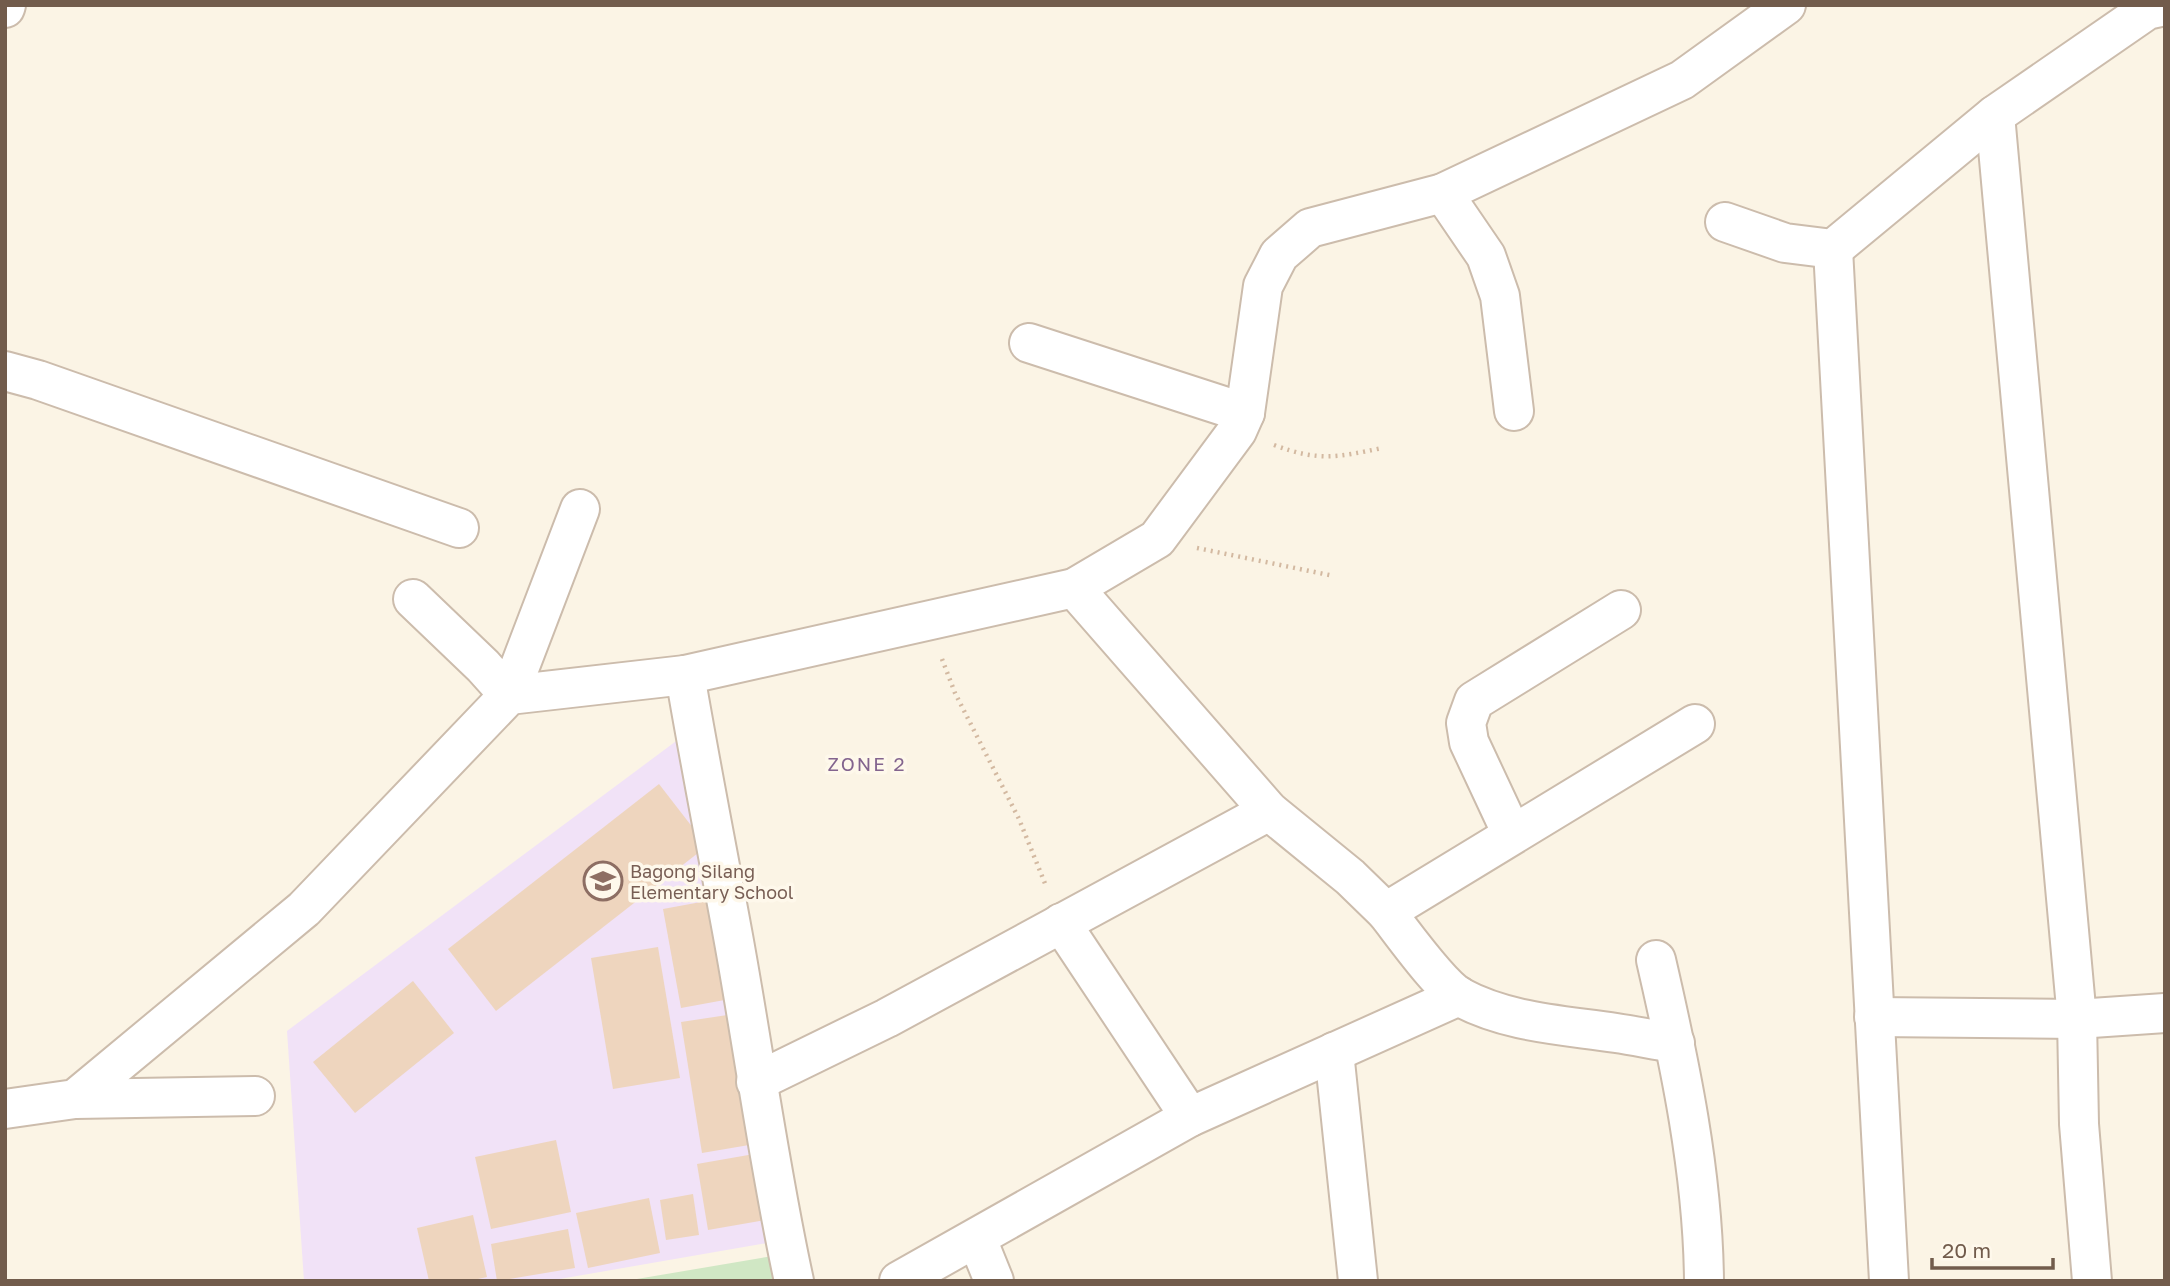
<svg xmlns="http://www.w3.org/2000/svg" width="2170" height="1286" viewBox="0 0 2170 1286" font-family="'Golos Text',sans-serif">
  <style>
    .education { fill: #f1e2f7 }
    .green { fill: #d0e7c4 }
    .building { fill: #eed5be }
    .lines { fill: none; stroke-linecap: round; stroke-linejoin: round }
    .minor-casing { stroke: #ccbcac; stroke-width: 42 }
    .path { stroke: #d3b9a1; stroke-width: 4.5; stroke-dasharray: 2 5; stroke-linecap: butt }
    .minor { stroke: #fff; stroke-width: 38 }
    .labels { text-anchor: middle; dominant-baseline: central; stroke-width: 7; stroke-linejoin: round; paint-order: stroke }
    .education-label { font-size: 18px; fill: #785e54; stroke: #fef8eb; text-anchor: start }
    .neighbourhood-label { font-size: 19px; letter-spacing: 2px; fill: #83648e; stroke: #fef8eb }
  </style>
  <rect width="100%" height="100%" fill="#fbf4e5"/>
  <polygon class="education" points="691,730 779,1241 548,1281 304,1281 287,1031"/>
  <polygon class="green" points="779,1255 786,1281 625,1281"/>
  <g class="building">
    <polygon points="659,784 707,846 496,1011 448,949"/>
    <polygon points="712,900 730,999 681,1008 663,909"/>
    <polygon points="658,947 680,1078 613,1089 591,958"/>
    <polygon points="413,981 454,1033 355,1113 313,1062"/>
    <polygon points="734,1014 755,1144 702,1153 681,1022"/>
    <polygon points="556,1140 571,1212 491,1229 475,1157"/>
    <polygon points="754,1154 766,1220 708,1230 697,1164"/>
    <polygon points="693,1194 699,1235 666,1240 660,1200"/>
    <polygon points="649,1198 660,1253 588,1268 576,1213"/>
    <polygon points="473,1215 487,1277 469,1281 429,1281 417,1228"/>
    <polygon points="568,1229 575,1268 497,1281 491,1244"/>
  </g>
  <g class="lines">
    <defs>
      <g id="minor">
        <polyline points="5,8 6,5"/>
        <polyline points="1995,115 2077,1019 2079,1124 2092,1281"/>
        <polyline points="1443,193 1486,256 1500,296 1514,411"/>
        <polyline points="1725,222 1785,243 1833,249 1995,115 2147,10 2165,6"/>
        <polyline points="1833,249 1889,1281"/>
        <polyline points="1029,343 1245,413"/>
        <polyline points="5,371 38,380 459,528"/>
        <polyline points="1074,588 1269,811 1350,877 1386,912"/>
        <polyline points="413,599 483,666 509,695 580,509"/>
        <path d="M685,675C700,763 717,849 733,936C754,1051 769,1167 794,1281"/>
        <polyline points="1512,834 1469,742 1466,723 1474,701 1621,610"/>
        <polyline points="1061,923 1190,1117"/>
        <path d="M1656,960C1680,1064 1703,1173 1704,1281"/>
        <polyline points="1874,1017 2077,1019 2165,1013"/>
        <path d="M1675,1043C1655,1040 1636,1036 1616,1033C1564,1025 1508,1023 1460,997C1439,985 1402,932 1386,912L1695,724"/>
        <polyline points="1334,1052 1358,1281"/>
        <polyline points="756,1082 887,1018 1269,811"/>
        <polyline points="75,1099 255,1096"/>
        <polyline points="5,1109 75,1099 304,909 509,695 685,675 1074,588 1157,539 1237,431 1245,413 1263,286 1279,255 1310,228 1443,193 1682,80 1786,5"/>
        <polyline points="977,1239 994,1281"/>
        <polyline points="899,1281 1190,1117 1459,996"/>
      </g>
    </defs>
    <use href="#minor" class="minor-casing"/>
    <g class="path">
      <path d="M1274,445C1319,462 1338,457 1382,448"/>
      <polyline points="1197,548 1334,576"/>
      <polyline points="942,659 955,693 1019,819 1046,886"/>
    </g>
    <use href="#minor" class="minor"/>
  </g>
  <defs>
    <symbol id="school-ring" viewBox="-11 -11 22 22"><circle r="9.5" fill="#fef8eb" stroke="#8d6e63" stroke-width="1.5"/><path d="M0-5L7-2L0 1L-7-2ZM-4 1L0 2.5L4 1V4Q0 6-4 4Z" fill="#8d6e63"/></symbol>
  </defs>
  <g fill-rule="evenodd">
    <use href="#school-ring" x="581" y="859" width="44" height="44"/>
  </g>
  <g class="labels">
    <g class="education-label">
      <text x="630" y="871">Bagong Silang<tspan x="630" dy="21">Elementary School</tspan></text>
    </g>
    <g class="neighbourhood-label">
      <text x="867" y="763">ZONE 2</text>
    </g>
  </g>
  <rect width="2170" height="1286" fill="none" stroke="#725c4c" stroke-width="14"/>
  <path d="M1932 1258v10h121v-10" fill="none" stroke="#725c4c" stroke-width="3.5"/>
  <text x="1942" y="1258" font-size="21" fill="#725c4c" stroke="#fef8eb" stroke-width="5" paint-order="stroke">20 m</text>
</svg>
